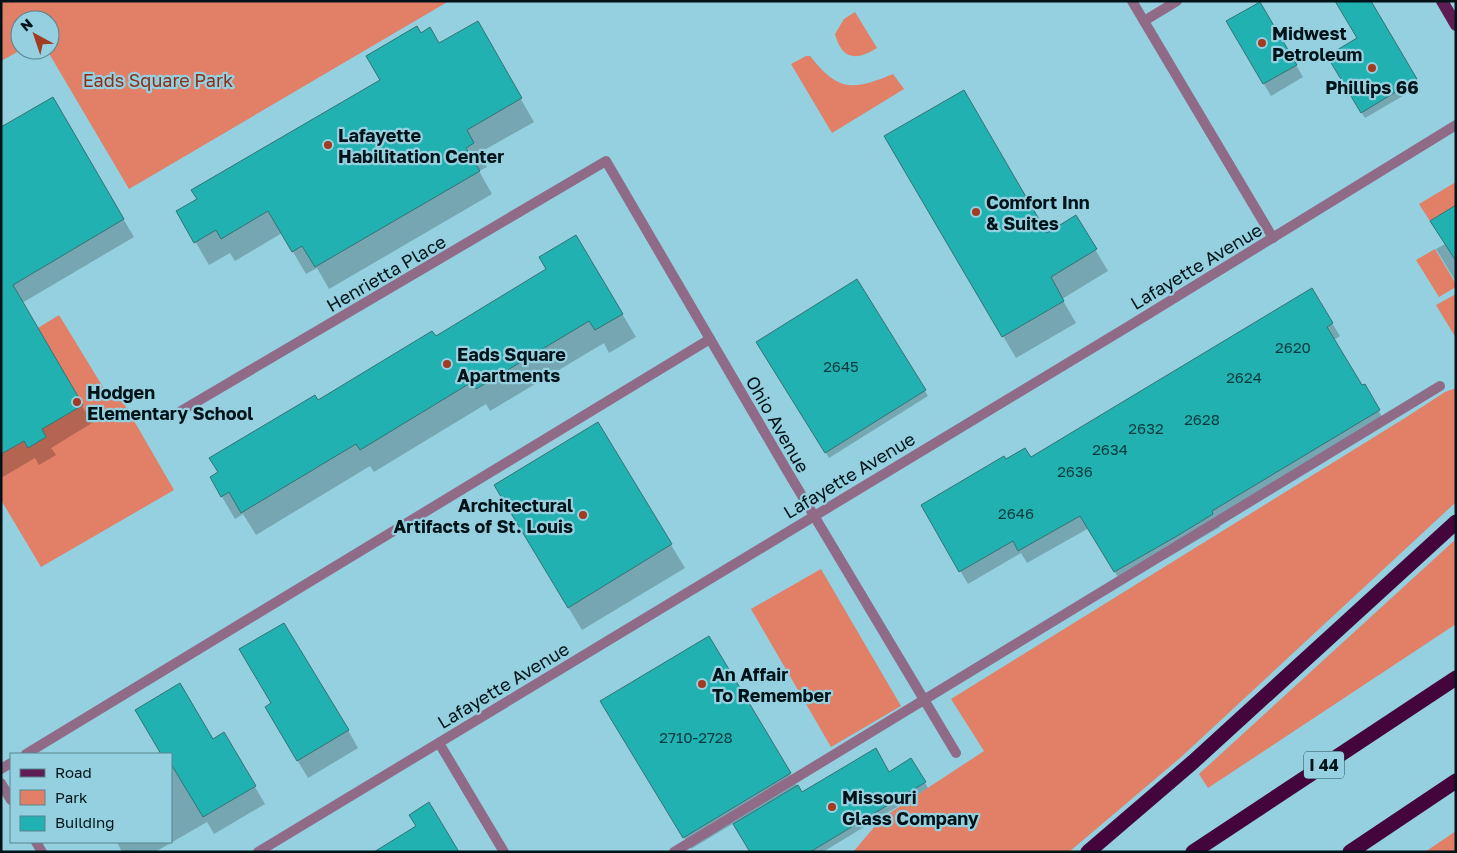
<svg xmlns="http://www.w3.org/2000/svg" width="1457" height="853" viewBox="0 0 1457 853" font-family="'Golos Text',sans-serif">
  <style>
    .green { fill: #e17f67 }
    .shadow { fill: #0003 }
    .building { fill: #22b1b1; stroke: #347373 }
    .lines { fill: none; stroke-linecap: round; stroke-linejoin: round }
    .lane { stroke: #906b88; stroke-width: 10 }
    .street { stroke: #906b88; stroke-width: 10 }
    .primary { stroke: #5e1c54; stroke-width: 12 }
    .highway { stroke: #44053c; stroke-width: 15 }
    .poi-dot { fill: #a33a22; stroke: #94d0df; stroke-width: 2 }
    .labels { text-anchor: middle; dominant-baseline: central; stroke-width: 4.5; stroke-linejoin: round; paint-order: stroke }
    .number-label { font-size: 15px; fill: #083a3e }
    .shield { fill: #94d0df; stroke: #2c4c54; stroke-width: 1 }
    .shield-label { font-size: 16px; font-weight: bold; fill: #001318 }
    .poi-label { font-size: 18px; font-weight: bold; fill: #001318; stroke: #94d0df; text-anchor: start }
    .park-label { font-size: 18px; fill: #8e2d15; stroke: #94d0df }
    .street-label { font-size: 18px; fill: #001318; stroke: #94d0df }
  </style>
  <rect width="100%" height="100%" fill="#94d0df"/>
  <g class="green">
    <polygon points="1,1 449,1 129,189 47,50 50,50 50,20 20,20 21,50 1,61"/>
    <path d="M855,12L877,48C856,61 842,60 835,34L844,19Z"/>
    <path d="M806,56H810C839,93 854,90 893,74L904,89L832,133L791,64Z"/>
    <polygon points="1456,182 1456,205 1430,221 1419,204"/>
    <polygon points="1435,249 1456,284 1456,287 1439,297 1416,260"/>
    <polygon points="1456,294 1456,338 1436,305"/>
    <polygon points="59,315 106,392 115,388 174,490 41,567 1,500 1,454 24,441 28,448 46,437 42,429 83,405 38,328"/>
    <polygon points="1456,388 1456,502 1180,758 1069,852 853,852 882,818 984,751 951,699 1405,418 1445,392"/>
    <polygon points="1456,539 1456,624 1208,788 1199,774"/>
    <polygon points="821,569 901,706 831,747 751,609"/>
    <polygon points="1456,831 1456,852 1425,852"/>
  </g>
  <g class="shadow">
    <polygon points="1370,1 1420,86 1365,118 1329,56 1359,39"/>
    <polygon points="1260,3 1303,77 1271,96 1228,22"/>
    <polygon points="477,23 534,122 479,153 487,167 479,171 492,194 329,289 317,268 306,274 282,233 235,261 230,253 209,265 178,212 382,81 421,34 439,45"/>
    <polygon points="52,99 134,237 22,303 92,423 51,448 56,455 39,465 35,458 1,478 1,129"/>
    <polygon points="886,137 1046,235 1076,217 1108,271 1062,299 1076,323 1016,358"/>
    <polygon points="1456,207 1456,282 1436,249 1445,244 1431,221"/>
    <polygon points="576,237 636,337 609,353 604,343 490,411 486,404 374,472 370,466 256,535 243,514 235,519 211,478 318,401 435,338 548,270"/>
    <polygon points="856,281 928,396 829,458 758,342"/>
    <polygon points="1312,290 1340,336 1334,340 1386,423 1218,524 1220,527 1184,548 1122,584 1089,528 1027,563 1021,553 968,584 922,505 1005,461 1031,459"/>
    <polygon points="598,424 685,568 582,630 509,509"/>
    <polygon points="709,638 802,794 889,773 911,760 928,788 823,852 751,852 734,823 691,849 602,701"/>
    <polygon points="273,704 348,730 358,748 308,778 266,708"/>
    <polygon points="224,734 265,804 214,834 207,822 155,852 122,852 117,842 171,842 171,754 158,754 213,741"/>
  </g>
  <g class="building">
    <polygon points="1335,1 1371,1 1417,79 1361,113 1327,56 1357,38"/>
    <polygon points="1260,2 1297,65 1263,84 1226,21"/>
    <polygon points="478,21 522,98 467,130 474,143 466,148 480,171 315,267 302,246 292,252 268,211 221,239 216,230 194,243 176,211 197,199 191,190 380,80 366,56 417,26 421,33 430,27 439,43"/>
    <polygon points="964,90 1047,233 1076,215 1097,249 1051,277 1064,301 1002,337 884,136"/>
    <polygon points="53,97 124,219 13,285 83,405 42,429 46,437 28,448 24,441 1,454 1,127"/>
    <polygon points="1456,205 1456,261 1430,221"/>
    <polygon points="576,235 623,314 595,330 589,321 476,389 472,382 360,450 356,444 241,513 229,492 221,497 210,477 218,472 209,458 315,395 318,400 432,331 436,336 546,269 539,257"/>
    <polygon points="857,279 926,390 825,453 756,342"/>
    <polygon points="1312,288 1333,323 1327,327 1362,385 1365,384 1380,410 1212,511 1213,514 1177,536 1114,572 1080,516 1018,551 1013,541 959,572 921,505 1004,456 1006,459 1025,448 1031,457"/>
    <polygon points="598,422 672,544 568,608 494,485"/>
    <polygon points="284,623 349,730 297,761 265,707 271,703 239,649"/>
    <polygon points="709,636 791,773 683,838 600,701"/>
    <polygon points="180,683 213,739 224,732 256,786 203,817 171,764 171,754 161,754 135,710"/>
    <polygon points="876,748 889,772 911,758 926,782 810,852 750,852 733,824 798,785 802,792"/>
    <polygon points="429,802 459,852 374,852 416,826 409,815"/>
  </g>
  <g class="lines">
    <g class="lane">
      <polyline points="1132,1 1273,238"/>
      <polyline points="1144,21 1177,1"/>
      <polyline points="26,754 710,339"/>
      <polyline points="1,769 11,763"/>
      <polyline points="674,852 1440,386"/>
    </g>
    <g class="street">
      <polyline points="181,411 606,161 789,474 956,753"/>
      <polyline points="439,743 504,852"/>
      <polyline points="1,783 11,800"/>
      <polyline points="36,842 42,852"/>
      <polyline points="258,852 1129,326 1456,125"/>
    </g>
    <polyline class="primary" points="1442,1 1456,25"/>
    <g class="highway">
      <polyline points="1088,852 1193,762 1456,522"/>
      <polyline points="1193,852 1456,678"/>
      <polyline points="1350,852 1456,781"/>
    </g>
  </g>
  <g class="poi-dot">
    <circle cx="1262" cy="43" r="5"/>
    <circle cx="1372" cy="68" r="5"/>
    <circle cx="328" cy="145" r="5"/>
    <circle cx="976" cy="212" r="5"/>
    <circle cx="447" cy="364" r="5"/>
    <circle cx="77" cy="402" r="5"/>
    <circle cx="583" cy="515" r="5"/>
    <circle cx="702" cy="684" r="5"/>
    <circle cx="832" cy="807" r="5"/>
  </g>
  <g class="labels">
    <g class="number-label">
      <text x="1293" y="347">2620</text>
      <text x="841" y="366">2645</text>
      <text x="1244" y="377">2624</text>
      <text x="1202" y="419">2628</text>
      <text x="1146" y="428">2632</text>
      <text x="1110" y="449">2634</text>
      <text x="1075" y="471">2636</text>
      <text x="1016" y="513">2646</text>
      <text x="696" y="737">2710-2728</text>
    </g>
    <rect class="shield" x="1304" y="751.5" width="40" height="27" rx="4"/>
    <g class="shield-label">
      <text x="1324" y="765">I 44</text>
    </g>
    <g class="poi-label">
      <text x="1272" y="33">Midwest<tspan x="1272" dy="21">Petroleum</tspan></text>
      <text x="1372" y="87" text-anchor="middle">Phillips 66</text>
      <text x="338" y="135">Lafayette<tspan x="338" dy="21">Habilitation Center</tspan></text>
      <text x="986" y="202">Comfort Inn<tspan x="986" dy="21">&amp; Suites</tspan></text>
      <text x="457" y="354">Eads Square<tspan x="457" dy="21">Apartments</tspan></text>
      <text x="87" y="392">Hodgen<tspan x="87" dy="21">Elementary School</tspan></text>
      <text x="573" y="505" text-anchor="end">Architectural<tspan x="573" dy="21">Artifacts of St. Louis</tspan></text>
      <text x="712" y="674">An Affair<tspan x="712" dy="21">To Remember</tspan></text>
      <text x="842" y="797">Missouri<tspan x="842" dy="21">Glass Company</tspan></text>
    </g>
    <g class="park-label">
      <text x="158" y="80">Eads Square Park</text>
    </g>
    <g class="street-label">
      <text transform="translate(1196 266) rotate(-31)">Lafayette Avenue</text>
      <text transform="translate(386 273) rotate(-30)">Henrietta Place</text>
      <text transform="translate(778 424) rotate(60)">Ohio Avenue</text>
      <text transform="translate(849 475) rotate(-31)">Lafayette Avenue</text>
      <text transform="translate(503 685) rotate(-31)">Lafayette Avenue</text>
    </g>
  </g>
  <rect width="1457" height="853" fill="none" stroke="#001318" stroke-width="5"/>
  <rect x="10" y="753" width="162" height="90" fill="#94d0df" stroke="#59848f"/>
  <rect x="20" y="769" width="25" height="8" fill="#5e1c54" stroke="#59848f"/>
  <text x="55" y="778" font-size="15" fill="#001318">Road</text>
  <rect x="20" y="790" width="25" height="15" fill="#e17f67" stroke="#59848f"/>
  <text x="55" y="803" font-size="15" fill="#001318">Park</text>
  <rect x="20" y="816" width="25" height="15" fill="#22b1b1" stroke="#59848f"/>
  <text x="55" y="828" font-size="15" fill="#001318">Building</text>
  <g transform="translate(35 35) rotate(320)"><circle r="24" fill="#94d0df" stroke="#59848f"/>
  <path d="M0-4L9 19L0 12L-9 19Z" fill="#a33a22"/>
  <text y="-8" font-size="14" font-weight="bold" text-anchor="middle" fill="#001318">N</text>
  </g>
</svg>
